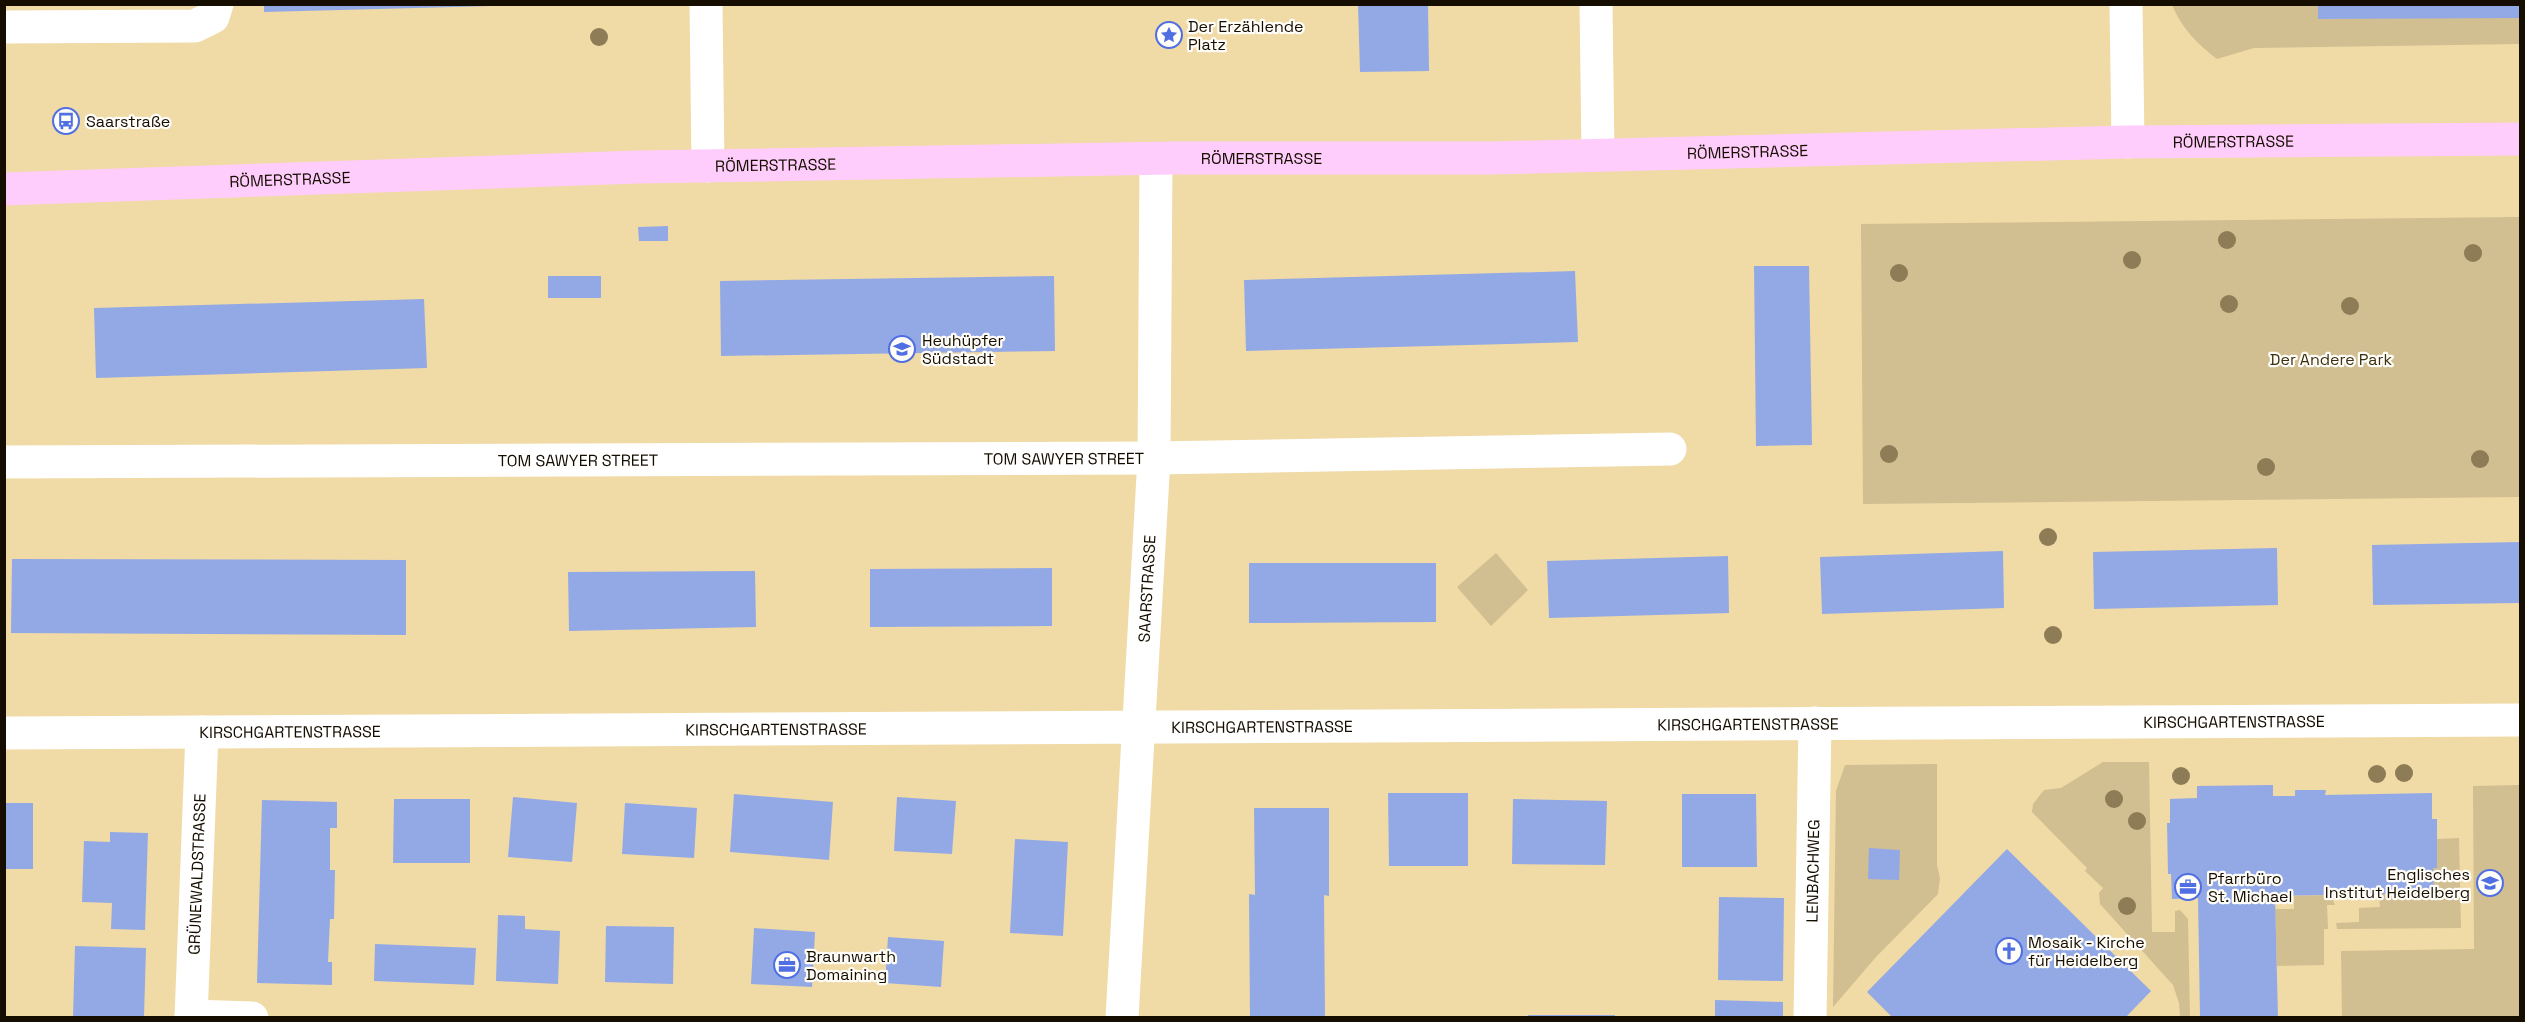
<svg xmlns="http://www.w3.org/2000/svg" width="2525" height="1022" viewBox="0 0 2525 1022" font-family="'Space Grotesk',sans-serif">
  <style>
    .green { fill: #d1be91 }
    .building { fill: #93a9e6 }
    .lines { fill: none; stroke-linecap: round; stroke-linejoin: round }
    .minor { stroke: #fff; stroke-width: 33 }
    .major { stroke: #fecdfb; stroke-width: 33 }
    .tree { fill: #8d7c55 }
    .labels { text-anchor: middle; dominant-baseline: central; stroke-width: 4.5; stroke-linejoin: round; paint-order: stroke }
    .poi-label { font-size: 16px; fill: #150d00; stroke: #fffdf8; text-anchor: start }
    .street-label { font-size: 16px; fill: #150d00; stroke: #fffdf8 }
    .park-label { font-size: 16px; fill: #3c3012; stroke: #fffdf8 }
  </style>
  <rect width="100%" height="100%" fill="#f0daa6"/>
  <g class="green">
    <path d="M2172,5H2520V44L2254,48L2217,59C2196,43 2182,28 2172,5Z"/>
    <polygon points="2520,217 2520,497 1863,504 1861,224"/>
    <polygon points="1496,553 1528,590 1491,626 1457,587"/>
    <polygon points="2103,762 2149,762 2152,932 2175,932 2175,911 2180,910 2188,919 2190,1017 2180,1017 2179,1003 2173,985 2100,904 2099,893 2103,888 2085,871 2087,868 2032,812 2033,804 2044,790 2061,788"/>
    <polygon points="1937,764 1937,865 1940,878 1938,894 1876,957 1833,1007 1836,791 1845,765"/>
    <polygon points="2520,785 2520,1017 2342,1017 2341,951 2474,949 2473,786"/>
    <polygon points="2459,838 2461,928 2337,929 2336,923 2359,922 2359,908 2380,907 2379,894 2434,893 2433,868 2437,867 2437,839"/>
    <polygon points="2331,895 2335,905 2327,905 2328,929 2324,929 2324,965 2277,966 2275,909 2294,909 2294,896"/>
  </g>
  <g class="building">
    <polygon points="264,4 492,4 492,6 264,12"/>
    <polygon points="1358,4 1428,4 1429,71 1360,72"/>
    <polygon points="2318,4 2520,4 2520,18 2318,19"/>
    <polygon points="668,226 668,241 639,241 638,227"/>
    <polygon points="1754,266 1809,266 1812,445 1756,446"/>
    <polygon points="1575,271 1578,342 1246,351 1244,280"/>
    <rect x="548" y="276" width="53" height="22"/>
    <polygon points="1054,276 1055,351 721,356 720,281"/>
    <polygon points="424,299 427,368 96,378 94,308"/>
    <polygon points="2520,542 2520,603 2373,605 2372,545"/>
    <polygon points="2277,548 2278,605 2094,609 2093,552"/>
    <polygon points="2003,551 2004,608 1822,614 1820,557"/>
    <polygon points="1728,556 1729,613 1549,618 1547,561"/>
    <polygon points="12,559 406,560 406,635 11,633"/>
    <polygon points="1249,563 1436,563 1436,622 1249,623"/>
    <polygon points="1052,568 1052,626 870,627 870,569"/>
    <polygon points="755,571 756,627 569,631 568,572"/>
    <polygon points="2273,785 2273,796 2295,796 2295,790 2326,790 2325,795 2432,793 2432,819 2437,819 2437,868 2433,868 2434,893 2275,896 2278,1017 2200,1017 2198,898 2172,899 2171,874 2168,874 2167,823 2170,823 2170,799 2197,798 2197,786"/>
    <polygon points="1388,793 1468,793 1468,866 1389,866"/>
    <polygon points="734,794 833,802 829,860 730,852"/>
    <polygon points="1682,794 1756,794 1757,867 1682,867"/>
    <polygon points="513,797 577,803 572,862 508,857"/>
    <polygon points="897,797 956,801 952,854 894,851"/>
    <polygon points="394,799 470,799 470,863 393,863"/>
    <polygon points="1513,799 1607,801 1605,865 1512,864"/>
    <polygon points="262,800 337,802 337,828 330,828 330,870 335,870 334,919 330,919 328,962 332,962 332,985 257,983"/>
    <rect x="4" y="803" width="29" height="66"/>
    <polygon points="625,803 697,808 694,858 622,854"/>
    <polygon points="1254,808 1329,808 1329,896 1324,895 1325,1017 1250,1017 1249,894 1255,895"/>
    <polygon points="110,832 148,833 145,930 111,929 112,903 82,902 84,841 110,842"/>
    <polygon points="1015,839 1068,842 1063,936 1010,933"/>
    <polygon points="1869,848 1900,850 1899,880 1868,879"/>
    <polygon points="2007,849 2151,991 2126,1017 1892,1017 1867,992"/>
    <polygon points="1719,897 1784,898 1783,981 1718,980"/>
    <polygon points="498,915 525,916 525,929 560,931 558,984 496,981"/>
    <polygon points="606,926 674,927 673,984 605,982"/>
    <polygon points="754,928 815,932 812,987 751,984"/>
    <polygon points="888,937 944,941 941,987 885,983"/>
    <polygon points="375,944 476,948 474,985 374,981"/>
    <polygon points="75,946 146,948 144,1017 73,1017"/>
    <polygon points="1715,1000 1783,1002 1783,1017 1715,1017"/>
    <rect x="1528" y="1015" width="87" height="2"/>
  </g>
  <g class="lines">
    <g class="minor">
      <polyline points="706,4 708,166"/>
      <polyline points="1596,4 1598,154"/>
      <polyline points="2126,4 2128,142"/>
      <polyline points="4,27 195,26 213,17 217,4"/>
      <path id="s1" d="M4,462L1154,458L1670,449"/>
      <path id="s2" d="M4,733L2520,720"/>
      <polyline points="191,1016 252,1018"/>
      <path id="s3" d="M191,1018L202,732"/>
      <path id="s4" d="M1122,1018L1154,458L1156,159"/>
      <path id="s5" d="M1810,1018L1815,723"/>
    </g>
    <path class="major" id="s6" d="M4,189L638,167L1173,158H1491L2128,142L2520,139"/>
  </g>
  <g class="tree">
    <circle cx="599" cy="37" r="9"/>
    <circle cx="2227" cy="240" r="9"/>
    <circle cx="2473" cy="253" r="9"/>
    <circle cx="2132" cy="260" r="9"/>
    <circle cx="1899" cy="273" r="9"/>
    <circle cx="2229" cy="304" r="9"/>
    <circle cx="2350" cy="306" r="9"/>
    <circle cx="1889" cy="454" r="9"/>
    <circle cx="2480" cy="459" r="9"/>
    <circle cx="2266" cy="467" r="9"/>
    <circle cx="2048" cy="537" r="9"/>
    <circle cx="2053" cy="635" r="9"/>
    <circle cx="2404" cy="773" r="9"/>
    <circle cx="2377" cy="774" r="9"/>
    <circle cx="2181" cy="776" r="9"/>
    <circle cx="2114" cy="799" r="9"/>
    <circle cx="2137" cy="821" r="9"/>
    <circle cx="2127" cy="906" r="9"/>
  </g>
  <defs>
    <symbol id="sight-ring" viewBox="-11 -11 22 22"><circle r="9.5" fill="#fffdf8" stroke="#4f6fe3" stroke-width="1.5"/><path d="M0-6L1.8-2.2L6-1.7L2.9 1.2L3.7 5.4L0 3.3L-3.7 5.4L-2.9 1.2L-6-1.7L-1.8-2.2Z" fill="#4f6fe3"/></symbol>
    <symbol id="bus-ring" viewBox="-11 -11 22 22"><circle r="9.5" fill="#fffdf8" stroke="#4f6fe3" stroke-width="1.5"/><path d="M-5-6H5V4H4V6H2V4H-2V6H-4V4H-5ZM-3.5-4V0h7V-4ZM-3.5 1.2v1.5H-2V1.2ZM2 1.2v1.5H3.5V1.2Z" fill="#4f6fe3"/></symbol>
    <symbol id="school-ring" viewBox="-11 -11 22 22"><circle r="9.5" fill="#fffdf8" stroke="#4f6fe3" stroke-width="1.5"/><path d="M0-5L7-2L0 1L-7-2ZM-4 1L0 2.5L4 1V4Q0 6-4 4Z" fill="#4f6fe3"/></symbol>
    <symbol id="office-ring" viewBox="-11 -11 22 22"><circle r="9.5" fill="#fffdf8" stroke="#4f6fe3" stroke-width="1.5"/><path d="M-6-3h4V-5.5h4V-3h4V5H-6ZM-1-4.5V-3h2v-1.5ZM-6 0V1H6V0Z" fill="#4f6fe3"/></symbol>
    <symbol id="church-ring" viewBox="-11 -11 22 22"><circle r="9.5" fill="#fffdf8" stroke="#4f6fe3" stroke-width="1.5"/><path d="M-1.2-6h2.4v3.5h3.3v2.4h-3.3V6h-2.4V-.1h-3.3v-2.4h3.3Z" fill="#4f6fe3"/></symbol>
  </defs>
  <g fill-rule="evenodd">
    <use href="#sight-ring" x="1154" y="20" width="30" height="30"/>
    <use href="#bus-ring" x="51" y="106" width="30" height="30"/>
    <use href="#school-ring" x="887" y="334" width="30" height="30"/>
    <use href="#school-ring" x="2475" y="868" width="30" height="30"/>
    <use href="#office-ring" x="2173" y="872" width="30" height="30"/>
    <use href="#church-ring" x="1994" y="936" width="30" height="30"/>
    <use href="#office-ring" x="772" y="950" width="30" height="30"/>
  </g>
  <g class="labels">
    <g class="poi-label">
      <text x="1188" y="26">Der Erzählende<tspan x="1188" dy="18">Platz</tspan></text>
      <text x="86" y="121">Saarstraße</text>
      <text x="922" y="340">Heuhüpfer<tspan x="922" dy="18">Südstadt</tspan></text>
      <text x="2470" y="874" text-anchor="end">Englisches<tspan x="2470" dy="18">Institut Heidelberg</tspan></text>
      <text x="2208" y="878">Pfarrbüro<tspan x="2208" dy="18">St. Michael</tspan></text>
      <text x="2028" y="942">Mosaik - Kirche<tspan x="2028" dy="18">für Heidelberg</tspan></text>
      <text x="806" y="956">Braunwarth<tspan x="806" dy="18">Domaining</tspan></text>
    </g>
    <g class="street-label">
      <text stroke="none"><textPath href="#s6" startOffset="2230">RÖMERSTRASSE</textPath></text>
      <text stroke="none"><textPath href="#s6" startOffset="1744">RÖMERSTRASSE</textPath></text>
      <text stroke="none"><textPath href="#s6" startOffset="1258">RÖMERSTRASSE</textPath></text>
      <text stroke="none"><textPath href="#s6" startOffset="772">RÖMERSTRASSE</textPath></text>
      <text stroke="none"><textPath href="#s6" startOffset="286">RÖMERSTRASSE</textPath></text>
      <text stroke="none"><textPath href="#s1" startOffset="1060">TOM SAWYER STREET</textPath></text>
      <text stroke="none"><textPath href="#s1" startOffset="574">TOM SAWYER STREET</textPath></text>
      <text stroke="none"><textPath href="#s4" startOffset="430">SAARSTRASSE</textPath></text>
      <text stroke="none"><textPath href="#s2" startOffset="2230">KIRSCHGARTENSTRASSE</textPath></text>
      <text stroke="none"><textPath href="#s2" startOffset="1744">KIRSCHGARTENSTRASSE</textPath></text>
      <text stroke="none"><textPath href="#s2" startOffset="1258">KIRSCHGARTENSTRASSE</textPath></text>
      <text stroke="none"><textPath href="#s2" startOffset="772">KIRSCHGARTENSTRASSE</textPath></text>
      <text stroke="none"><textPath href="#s2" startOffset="286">KIRSCHGARTENSTRASSE</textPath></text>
      <text stroke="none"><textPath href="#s5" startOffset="147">LENBACHWEG</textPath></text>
      <text stroke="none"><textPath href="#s3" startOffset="144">GRÜNEWALDSTRASSE</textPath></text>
    </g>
    <g class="park-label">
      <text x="2331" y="359">Der Andere Park</text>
    </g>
  </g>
  <rect width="2525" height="1022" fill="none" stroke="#150d00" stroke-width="12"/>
</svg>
